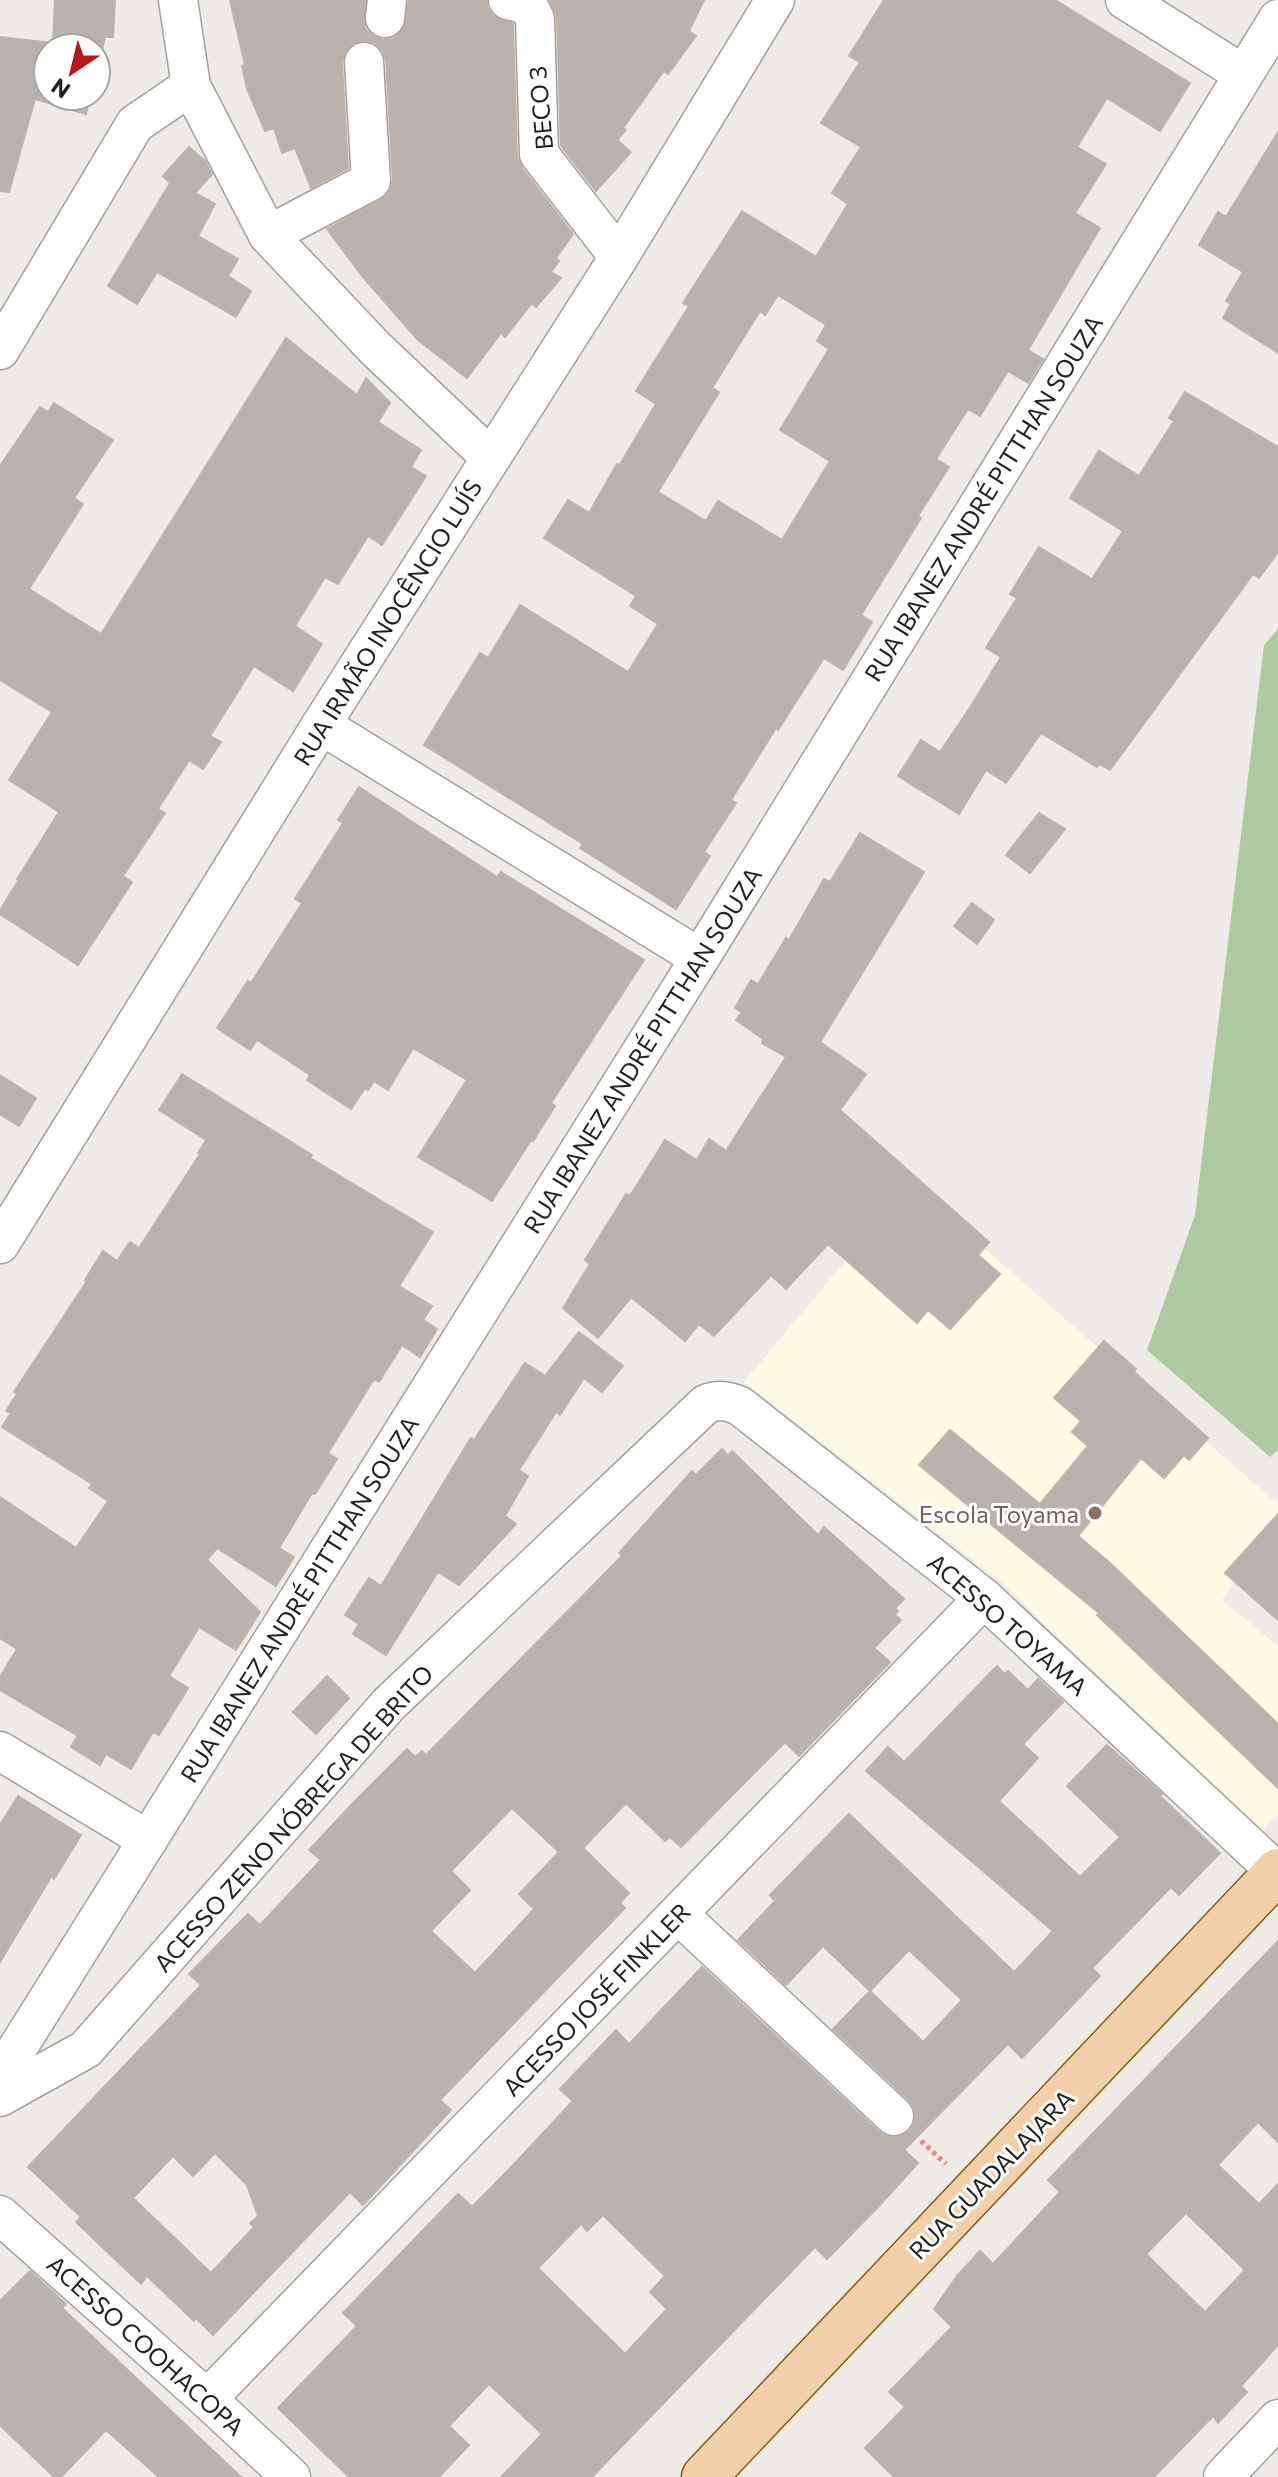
<svg xmlns="http://www.w3.org/2000/svg" width="1278" height="2477" viewBox="0 0 1278 2477" font-family="Commissioner,sans-serif">
  <style>
    .education { fill: #fcfbe4 }
    .forest { fill: #aecaa0 }
    .building { fill: #b9b2ad; stroke: #c0b3ab; stroke-width: 2; fill-rule: evenodd }
    .lines { fill: none; stroke-linecap: round; stroke-linejoin: round }
    .minor-casing { stroke: #a1a1a1; stroke-width: 41 }
    .major-casing { stroke: #8c5e10; stroke-width: 47 }
    .path { stroke: #ec847c; stroke-width: 5; stroke-dasharray: 4 4; stroke-linecap: butt }
    .minor { stroke: #fff; stroke-width: 38 }
    .major { stroke: #f2d0a9; stroke-width: 44 }
    .education-dot { fill: #8d6e63; stroke: #fff; stroke-width: 3 }
    .labels { text-anchor: middle; dominant-baseline: central; stroke-width: 6; stroke-linejoin: round; paint-order: stroke }
    .street-label { font-size: 24px; fill: #202020; stroke: #fff }
    .education-label { font-size: 24px; fill: #785e54; stroke: #fff; text-anchor: end }
  </style>
  <rect width="100%" height="100%" fill="#efece7"/>
  <polygon class="education" points="910,1184 1278,1504 1278,1522 1222,1600 1278,1646 1278,1815 1262,1830 999,1580 744,1382"/>
  <polygon class="forest" points="1278,629 1278,1450 1270,1457 1147,1350 1195,1215 1264,645"/>
  <g class="building">
    <polygon points="55,0 115,0 113,37 105,37 96,73 96,48 48,48 48,96 91,96 86,114 35,99 9,192 0,191 0,37 53,43"/>
    <polygon points="230,0 365,0 365,28 373,36 383,40 394,38 403,30 409,0 487,0 487,7 493,16 513,24 517,156 522,168 573,234 556,258 559,261 551,272 561,278 536,307 532,303 505,337 501,333 467,378 418,340 363,277 327,229 381,200 390,191 393,180 386,61 383,51 375,43 363,40 353,43 345,51 342,63 348,168 311,188 295,148 282,153 274,128 265,131 247,89 242,66 245,65"/>
    <polygon points="550,0 704,0 689,31 696,36 668,74 664,71 623,128 626,130 617,140 631,152 596,191 561,146 557,18"/>
    <path d="M884,0H1055L1190,83L1160,131L1107,98L1077,147L1106,164L1075,213L1100,228L1028,350L1043,359L1028,383L1008,371L980,416L968,409L936,459L949,467L918,516L921,518L861,615L872,622L843,670L824,658L778,730L776,728L731,800L736,803L704,852L710,856L676,909L580,848L583,844L424,745L480,653L488,658L520,605L628,672L658,624L630,606L636,596L544,538L568,500L589,513L617,464L619,466L656,404L636,391L689,306L683,303L742,211L816,257L848,204L832,193L861,147L821,123L860,62L849,56ZM778,295L826,325L817,341L829,349L780,430L830,461L782,540L718,501L706,521L658,492L719,392L712,388L760,311L765,315Z"/>
    <polygon points="1278,132 1278,353 1223,318 1231,304 1226,301 1243,272 1199,245 1218,212 1226,217"/>
    <polygon points="189,147 205,161 212,174 195,193 215,204 198,236 238,259 228,276 251,291 236,317 157,272 137,304 108,286 170,183 163,176"/>
    <polygon points="286,338 357,395 366,378 390,403 378,422 421,450 411,467 426,476 382,545 368,536 338,584 325,577 295,626 322,644 293,691 254,666 210,736 221,742 203,769 189,760 158,809 165,813 123,876 132,882 78,965 0,914 0,910 19,880 17,879 59,812 9,780 52,712 0,680 0,466 40,407 48,412 54,403 113,440 74,498 83,504 29,589 101,634"/>
    <polygon points="1185,392 1278,447 1278,552 1259,578 1253,574 1110,770 1099,764 1097,767 1041,733 1006,783 986,770 959,814 898,776 921,740 940,752 971,706 1001,657 986,648 1017,598 1010,594 1039,547 1092,579 1123,531 1070,498 1099,451 1139,476 1174,421 1169,418"/>
    <polygon points="359,787 497,877 501,872 644,960 551,1103 555,1106 533,1141 531,1140 492,1201 418,1157 467,1080 413,1048 388,1090 374,1081 368,1090 365,1088 351,1109 307,1080 310,1075 257,1040 250,1050 217,1028 248,981 251,983 302,903 295,899 343,823 338,820"/>
    <polygon points="1039,813 1065,829 1030,873 1006,855"/>
    <polygon points="860,833 924,872 820,1042 866,1074 840,1110 989,1242 978,1255 1000,1274 950,1329 928,1310 917,1323 828,1244 786,1289 771,1275 714,1336 699,1324 685,1341 631,1297 598,1338 563,1308 590,1264 585,1260 626,1194 630,1196 665,1140 697,1160 709,1139 726,1151 786,1057 762,1043 763,1039 736,1020 742,1012 735,1008 751,980 758,984 786,938 789,940 824,879 830,882"/>
    <polygon points="972,903 994,920 977,944 954,926"/>
    <polygon points="182,1074 312,1155 310,1158 433,1232 399,1286 432,1306 423,1320 437,1329 420,1357 402,1345 379,1382 374,1379 328,1453 337,1459 315,1494 312,1493 279,1548 294,1557 276,1586 217,1548 207,1560 260,1612 236,1650 199,1627 169,1676 188,1688 159,1735 153,1732 131,1769 106,1754 100,1765 71,1747 78,1736 0,1690 0,1677 17,1649 0,1638 0,1497 76,1548 108,1501 89,1488 92,1484 2,1427 11,1413 6,1411 17,1394 14,1392 87,1281 85,1280 103,1251 117,1261 130,1242 139,1248 200,1154 198,1153 206,1140 159,1110"/>
    <polygon points="0,1075 36,1098 19,1126 0,1114"/>
    <polygon points="579,1332 623,1366 602,1392 584,1378 560,1415 556,1412 519,1470 528,1476 505,1516 516,1524 459,1585 438,1572 386,1655 353,1634 359,1624 345,1615 369,1578 381,1586 471,1438 474,1440 525,1363 545,1376"/>
    <polygon points="1104,1341 1136,1369 1134,1372 1208,1438 1189,1460 1184,1455 1164,1478 1141,1458 1078,1536 1110,1563 1278,1724 1278,1788 1097,1615 1099,1613 919,1465 950,1430 1040,1504 1088,1446 1072,1432 1081,1421 1054,1398"/>
    <path d="M722,1449L728,1456L732,1451L818,1535L824,1527L904,1599L895,1608L898,1611L895,1615L901,1620L874,1648L890,1662L799,1756L785,1742L681,1847L670,1837L665,1841L626,1803L583,1848L629,1893L620,1903L625,1908L440,2100L451,2110L363,2205L350,2192L213,2335L196,2318L194,2321L147,2276L141,2284L76,2222L81,2217L28,2167L201,1985L189,1974L248,1914L260,1925L321,1860L309,1850L355,1801L407,1749L415,1757L422,1751L426,1755L622,1556L619,1553L692,1471L696,1475ZM512,1808L559,1852L519,1894L534,1909L475,1973L431,1931L470,1890L451,1871ZM215,2153L247,2185L258,2216L250,2223L254,2227L211,2273L133,2198L173,2156L193,2176Z"/>
    <polygon points="1278,1514 1278,1620 1225,1573"/>
    <path d="M997,1666L1004,1674L1008,1671L1028,1690L1038,1679L1063,1702L1023,1744L1038,1758L999,1801L1080,1877L1120,1837L1067,1786L1107,1745L1162,1794L1160,1796L1220,1853L1179,1895L1171,1887L1092,1968L1100,1976L1022,2058L1008,2044L904,2150L918,2163L879,2206L827,2259L815,2247L592,2477H501L542,2434L489,2384L449,2426L469,2445L439,2477H349L278,2408L357,2326L343,2313L458,2194L472,2207L516,2162L573,2101L560,2089L616,2030L629,2044L702,1967L879,2132L888,2137H900L911,2130L915,2122V2110L910,2101L833,2029L870,1991L823,1946L786,1985L738,1940L775,1901L770,1895L849,1814L1014,1972L1053,1931L866,1771L888,1747L904,1762ZM909,1950L962,2000L923,2042L870,1991ZM603,2215L665,2276L650,2292L667,2309L625,2354L538,2268L581,2224L587,2231Z"/>
    <polygon points="327,1676 349,1698 316,1734 293,1712"/>
    <polygon points="18,1796 81,1835 54,1879 51,1877 0,1962 0,1825"/>
    <path d="M1278,1941V2142L1258,2122L1218,2165L1259,2204L1278,2184V2345L1241,2386L1247,2392L1218,2423L1213,2416L1154,2477H894L865,2448L905,2407L889,2392L952,2327L934,2309L957,2276L980,2251L993,2264L1060,2192L1048,2180ZM1186,2213L1245,2270L1205,2312L1146,2254Z"/>
    <polygon points="30,2271 66,2304 62,2308 241,2477 159,2477 106,2430 61,2477 54,2477 0,2425 0,2301"/>
  </g>
  <g class="lines">
    <defs>
      <g id="minor">
        <polyline points="178,0 191,86 268,235 375,348 491,458"/>
        <polyline points="508,0 528,5 535,19 539,154 619,257"/>
        <polyline points="1125,0 1243,74"/>
        <polyline points="385,18 387,0"/>
        <polyline points="268,235 371,181 364,62"/>
        <polyline points="0,350 135,124 191,86"/>
        <polyline points="321,725 700,958"/>
        <polyline points="0,1244 321,725 619,257 775,0"/>
        <polyline points="0,1751 148,1840"/>
        <polyline points="679,1915 894,2116"/>
        <polyline points="0,2076 700,958 1278,19"/>
        <path d="M0,2097L86,2049L389,1704L706,1404C719,1399 728,1401 740,1406L984,1598L1277,1872"/>
        <polyline points="0,2215 207,2399 291,2477"/>
        <polyline points="207,2399 984,1598"/>
        <polyline points="1223,2477 1278,2419"/>
      </g>
      <polyline id="major" points="704,2477 1278,1871"/>
    </defs>
    <use href="#minor" class="minor-casing"/>
    <use href="#major" class="major-casing"/>
    <polyline class="path" points="921,2141 946,2164"/>
    <use href="#minor" class="minor"/>
    <use href="#major" class="major"/>
  </g>
  <circle class="education-dot" cx="1095" cy="1513" r="8"/>
  <g class="labels">
    <g class="street-label">
      <text transform="translate(540 108) rotate(-95)">BECO 3</text>
      <text transform="translate(983 498) rotate(-58)">RUA IBANEZ ANDRÉ PITTHAN SOUZA</text>
      <text transform="translate(387 622) rotate(-58)">RUA IRMÃO INOCÊNCIO LUÍS</text>
      <text transform="translate(642 1050) rotate(-58)">RUA IBANEZ ANDRÉ PITTHAN SOUZA</text>
      <text transform="translate(299 1599) rotate(-58)">RUA IBANEZ ANDRÉ PITTHAN SOUZA</text>
      <text transform="translate(1008 1624) rotate(41)">ACESSO TOYAMA</text>
      <text transform="translate(293 1818) rotate(-48)">ACESSO ZENO NÓBREGA DE BRITO</text>
      <text transform="translate(596 1999) rotate(-46)">ACESSO JOSÉ FINKLER</text>
      <text transform="translate(991 2174) rotate(-46)">RUA GUADALAJARA</text>
      <text transform="translate(146 2345) rotate(42)">ACESSO COOHACOPA</text>
    </g>
    <g class="education-label">
      <text x="1079" y="1513">Escola Toyama</text>
    </g>
  </g>
  <g transform="translate(72 72) rotate(215)"><circle r="38" fill="#ffffff" stroke="#a6a6a6" stroke-width="2"/>
  <path d="M0-6L14 30L0 20L-14 30Z" fill="#ba151b"/>
  <text y="-12" font-size="22" font-weight="bold" text-anchor="middle" fill="#202020">N</text>
  </g>
</svg>
